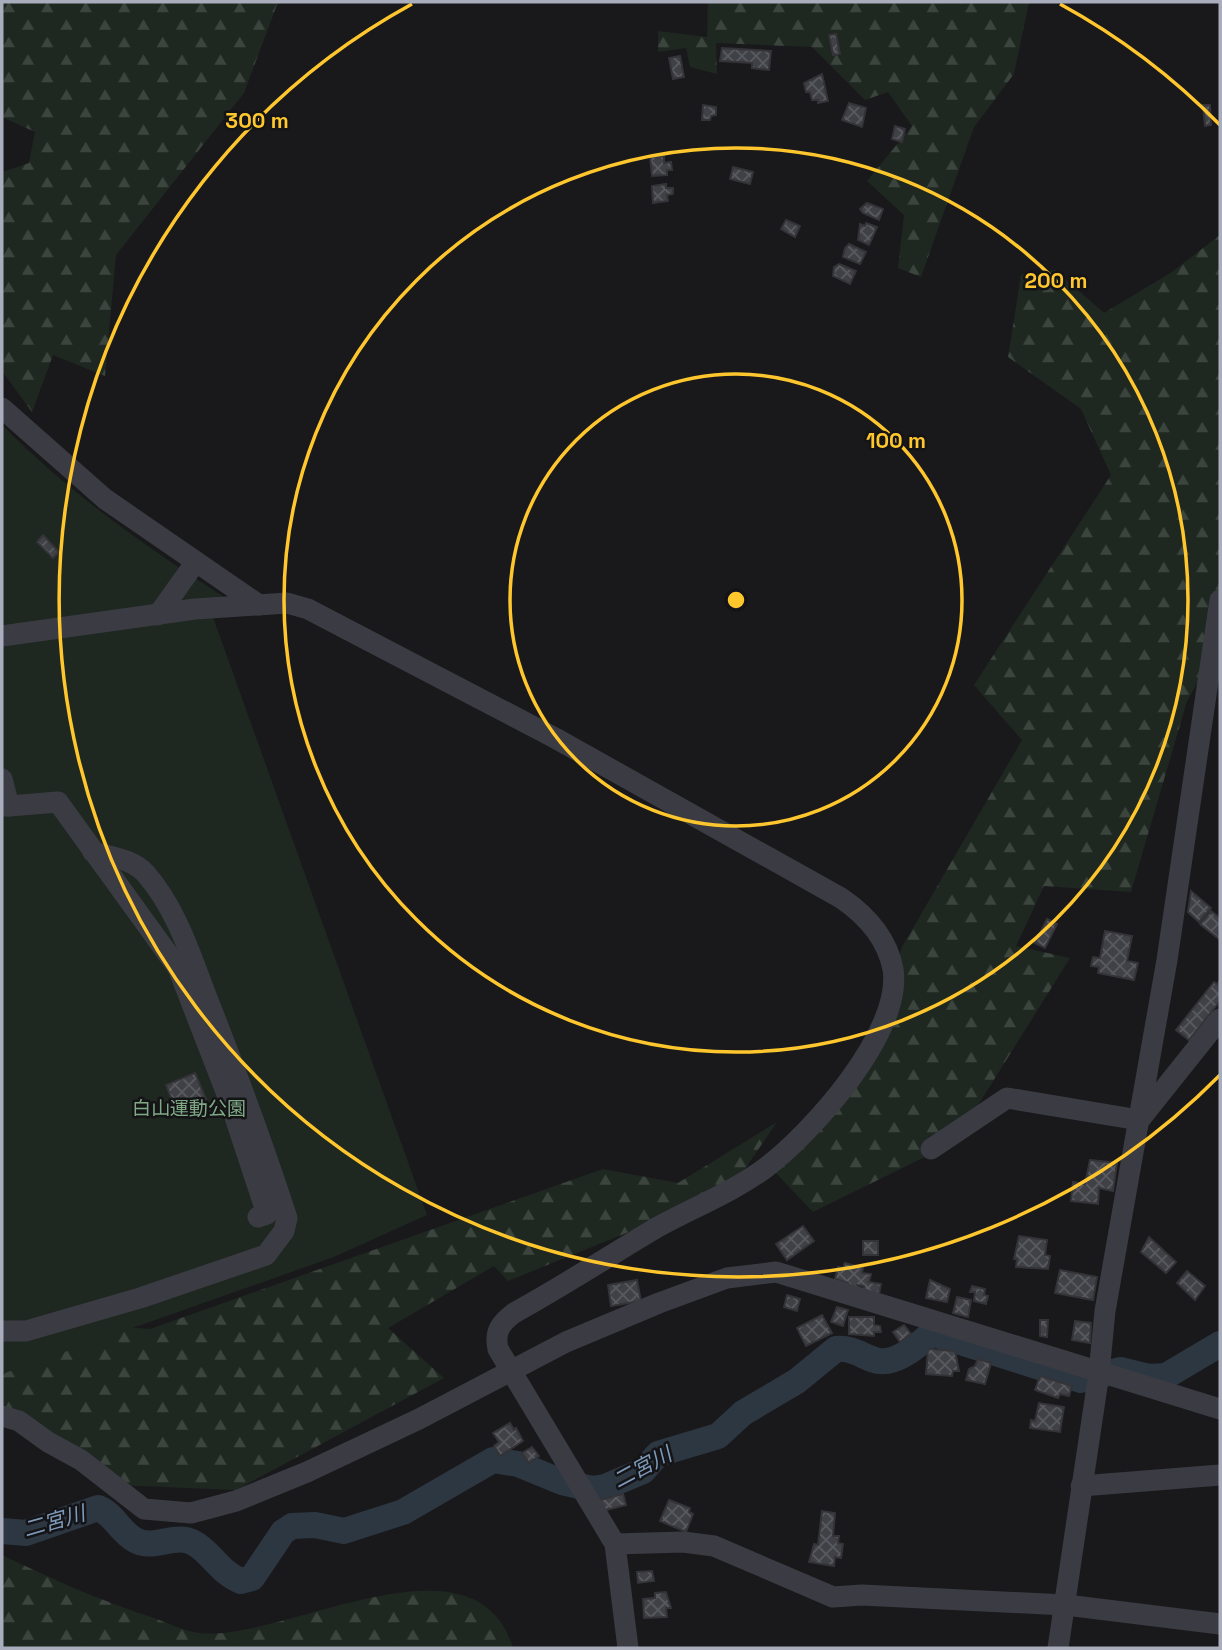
<svg xmlns="http://www.w3.org/2000/svg" width="1222" height="1650" viewBox="0 0 1222 1650" font-family="'Space Grotesk','Noto Sans JP',sans-serif">
  <style>
    .forest { fill: url(#forest-firs) }
    .green { fill: #1e2720 }
    .lines { fill: none; stroke-linecap: round; stroke-linejoin: round }
    .river { stroke: #2d3741; stroke-width: 26 }
    .building { fill: url(#building-cross-hatch); stroke: #333338; stroke-width: 2 }
    .minor { stroke: #3b3c43; stroke-width: 21 }
    .ring { fill: none; stroke: #ffc72d; stroke-width: 3.5 }
    .labels { text-anchor: middle; dominant-baseline: central; stroke-width: 5; stroke-linejoin: round; paint-order: stroke }
    .park-label { font-size: 19px; fill: #7fa985; stroke: #141417 }
    .water-label { font-size: 21px; font-style: italic; fill: #7e9aba; stroke: #141417 }
    .centre { fill: #ffc72d; stroke: #141417; stroke-width: 3.5 }
    .ring-label { font-size: 21px; text-anchor: middle; font-weight: bold; fill: #ffc72d; stroke: #141417; stroke-width: 5; stroke-linejoin: round; paint-order: stroke }
  </style>
  <defs>
    <pattern id="forest-firs" width="22" height="20" patternUnits="userSpaceOnUse" patternTransform="scale(1.75)"><rect width="22" height="20" fill="#1e2720"/><path d="M5 1l3.5 6h-7zM16 11l3.5 6h-7z" fill="#3c443e"/></pattern>
    <pattern id="building-cross-hatch" width="8" height="8" patternUnits="userSpaceOnUse" patternTransform="scale(1.75)"><rect width="8" height="8" fill="#404146"/><path d="M0 0l8 8M0 8l8-8" fill="none" stroke="#595a5f"/></pattern>
  </defs>
  <rect width="100%" height="100%" fill="#19191c"/>
  <g class="forest">
    <polygon points="2,2 278,2 244,93 116,255 105,376 53,355 32,412 2,371 2,172 29,163 35,132 2,117"/>
    <polygon points="708,2 1029,2 1014,74 974,127 921,277 898,268 904,215 867,181 912,126 888,92 865,100 812,47 716,43 717,74 690,67 686,48 658,52 658,31 707,37"/>
    <polygon points="1220,235 1220,642 1187,701 1131,892 1044,886 1016,946 1070,958 955,1142 813,1212 772,1169 862,1064 902,947 1022,740 974,685 1111,475 1081,409 1008,357 1021,275 1055,270 1104,313 1172,272"/>
    <polygon points="777,1122 730,1191 508,1281 494,1266 388,1328 444,1378 236,1490 118,1485 2,1421 2,1317 150,1329 603,1169 678,1183"/>
    <path d="M2,1555C52,1579 101,1601 154,1618C168,1623 184,1631 199,1633C281,1643 475,1523 513,1648H2Z"/>
  </g>
  <path class="green" d="M2,425C80,503 157,554 249,613L213,617L427,1215L334,1257L2,1374Z"/>
  <g class="lines">
    <path class="river" d="M2,1531L26,1533L98,1508C114,1514 120,1532 135,1540C154,1551 175,1532 194,1543C212,1553 220,1573 241,1581L252,1578L283,1532L292,1526L315,1525L344,1531L403,1512L493,1460L518,1464L562,1482L592,1489L605,1487L643,1471L658,1454L718,1436L743,1413L797,1381L836,1349C853,1347 864,1358 878,1361C898,1364 918,1345 932,1333L1081,1380L1120,1370L1149,1377L1166,1376L1220,1344"/>
  </g>
  <g class="building">
    <polygon points="836,34 840,54 833,55 829,35"/>
    <polygon points="722,48 771,51 769,70 752,68 752,63 720,61"/>
    <polygon points="680,56 684,77 673,79 669,58"/>
    <polygon points="822,74 828,101 818,103 818,100 812,100 810,92 806,92 804,83"/>
    <polygon points="849,103 866,108 862,127 842,120"/>
    <polygon points="703,105 716,107 716,115 711,116 710,120 702,120"/>
    <polygon points="1203,105 1210,105 1211,125 1205,126"/>
    <polygon points="895,126 905,129 902,142 892,139"/>
    <polygon points="664,156 664,163 671,162 672,170 667,170 667,175 652,176 650,157"/>
    <polygon points="733,167 753,172 750,184 730,179"/>
    <polygon points="666,184 666,188 673,188 673,194 667,195 668,201 653,203 652,186"/>
    <polygon points="867,203 883,209 879,220 863,213 860,209"/>
    <polygon points="786,220 800,226 795,237 781,229"/>
    <polygon points="866,223 877,227 869,245 858,240 860,224 865,226"/>
    <polygon points="849,244 866,252 860,264 843,257 845,248"/>
    <polygon points="839,264 856,271 850,284 833,276 834,267"/>
    <polygon points="43,535 59,552 53,558 37,542"/>
    <polygon points="1191,891 1211,908 1199,922 1188,912"/>
    <polygon points="1211,911 1220,918 1220,940 1200,924"/>
    <polygon points="1047,919 1057,924 1045,948 1035,943"/>
    <polygon points="1105,931 1132,936 1127,961 1138,963 1134,980 1098,973 1099,967 1091,966 1093,957 1100,958"/>
    <polygon points="1220,980 1220,1001 1189,1040 1176,1030 1214,982 1217,984"/>
    <polygon points="195,1073 206,1099 176,1111 166,1085"/>
    <polygon points="1090,1160 1117,1163 1113,1191 1099,1188 1098,1204 1071,1201 1073,1182 1085,1184"/>
    <polygon points="803,1226 814,1241 787,1260 776,1244"/>
    <polygon points="1019,1236 1047,1240 1045,1255 1050,1256 1048,1269 1016,1267 1017,1259 1014,1259"/>
    <polygon points="1149,1237 1176,1262 1166,1273 1141,1252"/>
    <rect x="863" y="1241" width="15" height="14"/>
    <polygon points="845,1263 863,1268 862,1273 871,1274 869,1282 881,1284 879,1294 864,1292 864,1286 857,1285 856,1289 847,1287 848,1283 835,1279 838,1267 843,1268"/>
    <polygon points="1060,1270 1097,1277 1093,1300 1055,1293"/>
    <polygon points="1187,1271 1205,1286 1195,1300 1177,1283"/>
    <polygon points="637,1280 641,1301 611,1306 608,1285"/>
    <polygon points="930,1280 950,1289 947,1302 926,1298"/>
    <polygon points="972,1286 985,1289 984,1295 988,1296 986,1304 974,1301 975,1292 970,1292"/>
    <polygon points="787,1295 800,1299 797,1311 784,1307"/>
    <polygon points="957,1297 971,1300 968,1317 953,1313"/>
    <polygon points="837,1307 848,1310 843,1326 831,1322"/>
    <polygon points="822,1315 832,1333 806,1346 797,1328"/>
    <polygon points="849,1317 874,1317 874,1325 880,1326 881,1332 874,1332 874,1336 849,1334"/>
    <polygon points="1040,1320 1048,1320 1047,1337 1040,1336"/>
    <polygon points="1075,1321 1091,1323 1090,1343 1072,1340"/>
    <polygon points="904,1325 911,1334 900,1342 893,1332"/>
    <polygon points="928,1349 955,1351 959,1371 953,1371 952,1376 926,1374"/>
    <polygon points="978,1359 991,1363 985,1384 966,1380 969,1369 975,1366"/>
    <polygon points="1040,1376 1072,1386 1069,1396 1060,1394 1058,1398 1035,1390"/>
    <polygon points="1039,1403 1064,1407 1060,1432 1030,1428 1031,1420 1035,1421"/>
    <polygon points="510,1423 514,1430 516,1428 523,1441 500,1456 494,1446 499,1442 493,1433"/>
    <polygon points="532,1447 539,1456 529,1463 522,1453"/>
    <polygon points="623,1494 626,1505 602,1511 600,1500"/>
    <polygon points="669,1500 690,1508 689,1512 693,1514 686,1532 660,1521"/>
    <polygon points="822,1511 835,1513 833,1536 839,1536 838,1543 843,1544 841,1558 835,1557 834,1566 809,1562 814,1544 818,1545"/>
    <polygon points="652,1571 654,1581 638,1583 637,1572"/>
    <polygon points="666,1592 671,1608 666,1608 667,1617 644,1618 643,1599 655,1598 655,1593"/>
  </g>
  <g class="lines">
    <g class="minor">
      <polyline points="2,408 105,499 259,605"/>
      <polyline points="158,615 195,563"/>
      <path d="M2,636L195,609L287,603L308,609L555,738L841,898C866,915 887,938 893,969C903,1032 811,1134 764,1169C731,1193 692,1208 656,1228C609,1256 563,1286 514,1313C501,1323 494,1331 498,1349L615,1544L628,1648"/>
      <polyline points="2,779 9,806 2,806"/>
      <polyline points="9,806 58,802 178,968 230,1102 267,1214 258,1217"/>
      <polyline points="1141,1118 1220,1019"/>
      <polyline points="931,1149 1007,1098 1139,1120"/>
      <path d="M2,1331H26L140,1298L266,1255L284,1231L287,1218C263,1144 236,1071 207,998C191,956 176,908 146,874C133,859 111,857 93,852"/>
      <polyline points="2,1416 19,1421 48,1442 81,1460 144,1509 191,1513 236,1501 307,1472 419,1419 566,1342 659,1303 727,1278 776,1272 1220,1409"/>
      <polyline points="1081,1486 1220,1475"/>
      <polyline points="615,1544 683,1542 714,1546 833,1597 862,1595 1066,1605 1220,1624"/>
      <polyline points="1058,1648 1099,1373 1105,1311 1167,960 1220,600"/>
    </g>
  </g>
  <g class="ring">
    <circle cx="736" cy="600" r="226"/>
    <circle cx="736" cy="600" r="452"/>
    <path d="M1220 1075A678 678 0 1 1 412 4M1060 4A678 678 0 0 1 1220 125"/>
  </g>
  <g class="labels">
    <g class="park-label">
      <text x="189" y="1108">白山運動公園</text>
    </g>
    <g class="water-label">
      <text transform="translate(642 1467) rotate(-28)">二宮川</text>
      <text transform="translate(54 1521) rotate(-16)">二宮川</text>
    </g>
  </g>
  <circle cx="736" cy="600" r="10" class="centre"/>
  <g class="ring-label">
    <text x="257" y="128">300 m</text>
    <text x="1056" y="288">200 m</text>
    <text x="896" y="448">100 m</text>
  </g>
  <rect width="1222" height="1650" fill="none" stroke="#aaaebc" stroke-width="7"/>
</svg>
